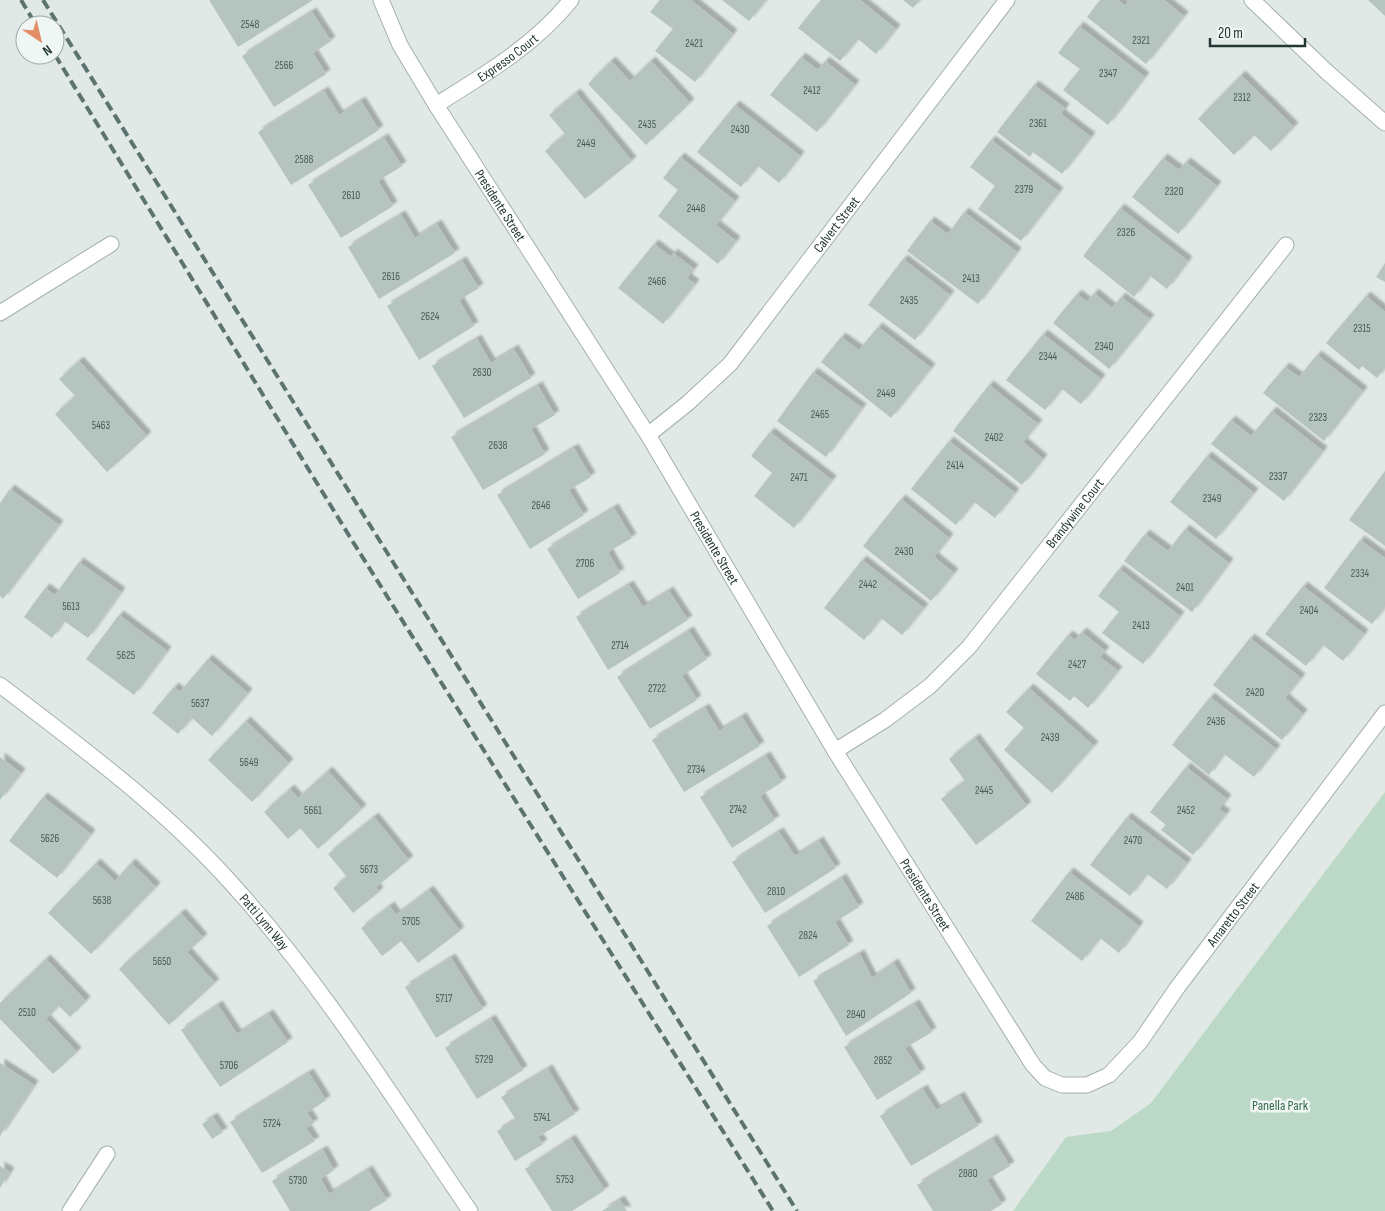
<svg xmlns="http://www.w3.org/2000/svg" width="1385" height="1211" viewBox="0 0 1385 1211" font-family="'Sofia Sans Condensed',sans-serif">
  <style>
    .green { fill: #bcd8c6 }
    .building { fill: #b6c4bf; filter: url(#shadow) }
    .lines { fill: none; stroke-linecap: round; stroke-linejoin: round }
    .service-casing { stroke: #a4b0ad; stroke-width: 17 }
    .minor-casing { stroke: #a4b0ad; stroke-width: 17 }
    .tertiary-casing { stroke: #a4b0ad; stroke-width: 17 }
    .service { stroke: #fff; stroke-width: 15 }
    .minor { stroke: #fff; stroke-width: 15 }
    .tertiary { stroke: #fff; stroke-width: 15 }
    .rail { stroke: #5d736f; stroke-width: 4; stroke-dasharray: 10 5; stroke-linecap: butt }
    .labels { text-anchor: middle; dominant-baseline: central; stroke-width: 5; stroke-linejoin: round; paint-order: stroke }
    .number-label { font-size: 11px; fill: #485b57 }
    .street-label { font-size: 14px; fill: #233834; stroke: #f0f6f4 }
    .park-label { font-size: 14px; fill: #326a4c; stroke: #f0f6f4 }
  </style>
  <defs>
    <filter id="shadow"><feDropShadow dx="4.5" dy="-4.5" stdDeviation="1" flood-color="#0004"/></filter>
  </defs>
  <rect width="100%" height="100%" fill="#e1e9e6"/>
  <polygon class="green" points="1385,792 1385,1211 1013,1211 1066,1137 1111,1131 1151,1103"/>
  <g class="building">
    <polygon points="209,0 313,0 238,47"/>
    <polygon points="660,0 691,0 733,34 695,82 655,51 673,29 650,12"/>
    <polygon points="722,0 766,0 749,21"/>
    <polygon points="821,0 860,0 896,29 876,54 858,39 840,61 798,28"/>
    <polygon points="903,0 920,0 913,8"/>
    <polygon points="1100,0 1118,0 1125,6 1129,0 1164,0 1184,16 1146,64 1087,17"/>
    <polygon points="1368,0 1385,0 1385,16"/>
    <polygon points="312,12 331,41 313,53 326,74 274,107 242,56"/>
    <polygon points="1079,26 1145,77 1108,125 1063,90 1080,69 1058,53"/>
    <polygon points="801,57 818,70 825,61 855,85 817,132 770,95"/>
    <polygon points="611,61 630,81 651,61 690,103 646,145 588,84"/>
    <polygon points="1241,75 1294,127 1271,151 1254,135 1234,155 1198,119"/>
    <polygon points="1034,85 1065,108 1061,114 1091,137 1062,174 1033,152 1030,157 997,132"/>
    <polygon points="324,91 339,115 361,101 379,130 291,185 258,132"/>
    <polygon points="576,93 632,161 585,199 545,151 565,134 549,115"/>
    <polygon points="735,105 800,156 779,183 758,166 741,187 697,152"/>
    <polygon points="384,138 402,166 378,181 393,206 341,238 308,185"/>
    <polygon points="991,140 1059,192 1021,241 978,209 995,186 970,167"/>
    <polygon points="680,157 735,201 716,225 736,241 718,264 658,216 678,190 663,178"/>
    <polygon points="1163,158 1179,170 1186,162 1217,186 1178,234 1132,197"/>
    <polygon points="1120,208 1188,261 1167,289 1150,276 1134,297 1083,256"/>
    <polygon points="964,212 1017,252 978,304 907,251 930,221 948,234"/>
    <polygon points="401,215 415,238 437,224 455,253 379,299 348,247"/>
    <polygon points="654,244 671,257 673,253 694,269 687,278 695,284 663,324 618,288"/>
    <polygon points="903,259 950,295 915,340 868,305"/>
    <polygon points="462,261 479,288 459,300 474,326 419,360 387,306"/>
    <polygon points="1385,263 1385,282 1376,277"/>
    <polygon points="1094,293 1112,308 1121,297 1150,319 1109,369 1053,323 1077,294 1087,302"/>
    <polygon points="1366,296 1385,312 1385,368 1377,378 1362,366 1359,370 1326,343"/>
    <polygon points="878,327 931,368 891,418 821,362 841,337 859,350"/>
    <polygon points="1043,334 1101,379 1081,404 1062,389 1045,410 1006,380"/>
    <polygon points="477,339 491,363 514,349 531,378 464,418 432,366"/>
    <polygon points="1317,355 1363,391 1324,441 1263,393 1285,367 1299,377"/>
    <polygon points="79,361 147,436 107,472 55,414 75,396 59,379"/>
    <polygon points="813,372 862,408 826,457 777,421"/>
    <polygon points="989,385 1038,424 1023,442 1043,459 1022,485 953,431"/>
    <polygon points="538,386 555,415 531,429 545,454 483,490 451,437"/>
    <polygon points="1272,411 1323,451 1284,501 1211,444 1231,420 1251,436"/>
    <polygon points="770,432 832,480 794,528 754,496 772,473 751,456"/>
    <polygon points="949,441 1015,493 995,518 974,502 956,525 911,489"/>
    <polygon points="574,448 591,477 569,490 584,515 530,549 497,495"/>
    <polygon points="1207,456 1254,493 1216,539 1170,502"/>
    <polygon points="1385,471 1385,546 1349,520"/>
    <polygon points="10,489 59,525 3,599 0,596 0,503"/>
    <polygon points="901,499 949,538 934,557 954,573 931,601 863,546"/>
    <polygon points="614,508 632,538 608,552 620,573 578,599 547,549"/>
    <polygon points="1185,529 1229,563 1192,612 1124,561 1145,534 1168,551"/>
    <polygon points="1360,540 1385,558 1385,607 1372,624 1324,588"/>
    <polygon points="862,560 924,608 902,635 881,618 864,640 824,608"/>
    <polygon points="79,562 121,592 88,638 64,621 52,638 24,617 45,588 55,595"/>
    <polygon points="1119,569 1180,616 1143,664 1102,633 1119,612 1098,596"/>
    <polygon points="629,585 643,607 669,591 688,620 608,670 576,617"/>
    <polygon points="1303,586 1364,634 1343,661 1323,645 1306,666 1265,634"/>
    <polygon points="119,615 167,651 134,695 86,659"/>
    <polygon points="689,631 707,659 682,676 697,700 650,729 617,677"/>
    <polygon points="1082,632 1105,651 1100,657 1118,671 1088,708 1074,696 1070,701 1036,674 1068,635 1075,640"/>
    <polygon points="1250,638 1301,678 1285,698 1303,714 1282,740 1213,685"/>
    <polygon points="208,659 248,693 212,736 192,718 178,734 152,713 174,687 180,692"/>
    <polygon points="1029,688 1094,746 1052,793 1004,750 1024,728 1006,712"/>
    <polygon points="1210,697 1276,749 1254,777 1224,754 1209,775 1172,745"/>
    <polygon points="705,708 719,731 742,717 760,746 684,792 652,740"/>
    <polygon points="246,721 289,763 252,802 208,760"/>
    <polygon points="975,738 1027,806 976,845 941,799 965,781 949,759"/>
    <polygon points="766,756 782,782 760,796 775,820 732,848 700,797"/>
    <polygon points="0,757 21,773 0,800"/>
    <polygon points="1186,767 1227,799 1219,809 1226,814 1193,855 1161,830 1166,825 1150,812"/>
    <polygon points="328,771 362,809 318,849 300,828 288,839 264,812 290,789 298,798"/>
    <polygon points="43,797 91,834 57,878 9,841"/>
    <polygon points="374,817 409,860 376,887 379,892 353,913 333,888 347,877 328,854"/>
    <polygon points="1127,817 1187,863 1167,889 1147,874 1130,896 1090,865"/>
    <polygon points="779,832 795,856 819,841 836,868 765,913 732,862"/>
    <polygon points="96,863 115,881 131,863 156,887 91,954 48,913"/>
    <polygon points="1069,872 1139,926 1119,953 1100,938 1082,961 1031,921"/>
    <polygon points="842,878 859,907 835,922 849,945 799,977 767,926"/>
    <polygon points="429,890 460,931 418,963 401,941 382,956 361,928 390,906 396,915"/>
    <polygon points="181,913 203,938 187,952 215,983 169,1025 119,969"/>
    <polygon points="860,954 872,978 894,963 911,993 846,1036 813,981"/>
    <polygon points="451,958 483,1009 436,1038 405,987"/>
    <polygon points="46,959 86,1001 70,1017 59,1006 46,1019 77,1052 53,1074 0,1019 0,1003"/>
    <polygon points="915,1004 932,1032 905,1048 921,1073 877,1100 844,1047"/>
    <polygon points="218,1005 237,1034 269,1014 288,1042 220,1087 181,1030"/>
    <polygon points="491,1019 523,1070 477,1099 445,1048"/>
    <polygon points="0,1063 34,1085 0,1136"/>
    <polygon points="548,1069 575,1114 538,1137 543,1144 515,1161 497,1131 516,1120 501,1097"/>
    <polygon points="309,1073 326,1100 307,1113 314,1123 306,1128 315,1141 262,1173 230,1122"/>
    <polygon points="923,1089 936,1110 960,1096 978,1126 911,1166 880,1116"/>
    <polygon points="213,1117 223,1132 212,1139 202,1124"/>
    <polygon points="571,1139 605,1190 572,1211 552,1211 525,1169"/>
    <polygon points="993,1139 1010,1166 987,1180 1002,1204 991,1211 933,1211 917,1185"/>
    <polygon points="323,1150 334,1170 321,1179 329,1194 368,1170 387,1200 369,1211 290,1211 272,1181"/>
    <polygon points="0,1166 10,1172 0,1188"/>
    <polygon points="620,1200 627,1211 602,1211"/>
  </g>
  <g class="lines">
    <defs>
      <polyline id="service" points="0,313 111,244"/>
      <g id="minor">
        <path id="s1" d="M381,0L400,45L436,105L648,435L835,751L1033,1065L1045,1078L1062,1085H1087L1109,1075L1140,1042L1177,988L1385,713"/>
        <path id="s2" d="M436,105C484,75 535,45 571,0"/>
        <path id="s3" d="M648,435L688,403L730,364L1007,0"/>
        <path id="s4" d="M0,685C81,747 164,808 232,884C323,984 394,1100 470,1211"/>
        <path id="s5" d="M835,751L885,720L930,686L969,647L1286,245"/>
        <polyline points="70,1211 107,1154"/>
      </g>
      <polyline id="tertiary" points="1252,0 1327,72 1385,123"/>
    </defs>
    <use href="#service" class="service-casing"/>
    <use href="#minor" class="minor-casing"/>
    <use href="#tertiary" class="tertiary-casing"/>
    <use href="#service" class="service"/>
    <use href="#minor" class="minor"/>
    <use href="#tertiary" class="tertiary"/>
    <g class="rail">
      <polyline points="21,0 36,25"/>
      <polyline points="43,0 797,1211"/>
      <polyline points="55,55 353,542 773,1211"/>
    </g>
  </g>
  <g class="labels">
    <g class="number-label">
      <text x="250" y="24">2548</text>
      <text x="1141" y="40">2321</text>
      <text x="694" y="43">2421</text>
      <text x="284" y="65">2566</text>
      <text x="1108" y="73">2347</text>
      <text x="812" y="90">2412</text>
      <text x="1242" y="97">2312</text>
      <text x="1038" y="123">2361</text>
      <text x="647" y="124">2435</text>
      <text x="740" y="129">2430</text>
      <text x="586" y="143">2449</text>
      <text x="304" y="159">2588</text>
      <text x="1024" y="189">2379</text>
      <text x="1174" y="191">2320</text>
      <text x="351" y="195">2610</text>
      <text x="696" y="208">2448</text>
      <text x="1126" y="232">2326</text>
      <text x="391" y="276">2616</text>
      <text x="971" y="278">2413</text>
      <text x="657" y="281">2466</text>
      <text x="909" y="300">2435</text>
      <text x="430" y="316">2624</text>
      <text x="1362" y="328">2315</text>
      <text x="1104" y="346">2340</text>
      <text x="1048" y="356">2344</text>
      <text x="482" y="372">2630</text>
      <text x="886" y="393">2449</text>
      <text x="820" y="414">2465</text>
      <text x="1318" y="417">2323</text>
      <text x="101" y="425">5463</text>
      <text x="994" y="437">2402</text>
      <text x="498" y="445">2638</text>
      <text x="955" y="465">2414</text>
      <text x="1278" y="476">2337</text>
      <text x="799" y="477">2471</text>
      <text x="1212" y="498">2349</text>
      <text x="541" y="505">2646</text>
      <text x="904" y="551">2430</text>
      <text x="585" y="563">2706</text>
      <text x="1360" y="573">2334</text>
      <text x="868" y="584">2442</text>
      <text x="1185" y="587">2401</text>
      <text x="71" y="606">5613</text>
      <text x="1309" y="610">2404</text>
      <text x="1141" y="625">2413</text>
      <text x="620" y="645">2714</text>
      <text x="126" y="655">5625</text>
      <text x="1077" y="664">2427</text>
      <text x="657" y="688">2722</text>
      <text x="1255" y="692">2420</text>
      <text x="200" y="703">5637</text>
      <text x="1216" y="721">2436</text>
      <text x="1050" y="737">2439</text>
      <text x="249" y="762">5649</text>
      <text x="696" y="769">2734</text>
      <text x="984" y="790">2445</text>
      <text x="738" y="809">2742</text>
      <text x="313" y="810">5661</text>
      <text x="1186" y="810">2452</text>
      <text x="50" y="838">5626</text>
      <text x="1133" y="840">2470</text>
      <text x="369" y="869">5673</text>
      <text x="776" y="891">2810</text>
      <text x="1075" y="896">2486</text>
      <text x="102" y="900">5638</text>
      <text x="411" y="921">5705</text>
      <text x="808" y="935">2824</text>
      <text x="162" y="961">5650</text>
      <text x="444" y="998">5717</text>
      <text x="27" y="1012">2510</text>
      <text x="856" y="1014">2840</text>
      <text x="484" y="1059">5729</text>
      <text x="883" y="1060">2852</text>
      <text x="229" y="1065">5706</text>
      <text x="542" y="1117">5741</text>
      <text x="272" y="1123">5724</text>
      <text x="968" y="1173">2880</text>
      <text x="565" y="1179">5753</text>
      <text x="298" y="1180">5730</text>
    </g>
    <g class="street-label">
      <text stroke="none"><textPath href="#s2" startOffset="86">Expresso Court</textPath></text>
      <text stroke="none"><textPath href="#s1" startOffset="238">Presidente Street</textPath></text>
      <text stroke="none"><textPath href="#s3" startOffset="284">Calvert Street</textPath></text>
      <text stroke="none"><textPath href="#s5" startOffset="341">Brandywine Court</textPath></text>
      <text stroke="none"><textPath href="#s1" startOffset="642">Presidente Street</textPath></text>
      <text stroke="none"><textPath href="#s1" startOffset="1048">Presidente Street</textPath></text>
      <text stroke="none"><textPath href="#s1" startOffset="1538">Amaretto Street</textPath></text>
      <text stroke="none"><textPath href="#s4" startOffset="356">Patti Lynn Way</textPath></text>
    </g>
    <g class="park-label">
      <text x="1280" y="1105">Panella Park</text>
    </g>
  </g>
  <g transform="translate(40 40) rotate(145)"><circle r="24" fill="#f0f6f4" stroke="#9eaaa7"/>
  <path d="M0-4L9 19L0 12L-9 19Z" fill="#e18e67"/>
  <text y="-8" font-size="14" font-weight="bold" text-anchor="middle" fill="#233834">N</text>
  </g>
  <path d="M1210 38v8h95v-8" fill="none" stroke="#233834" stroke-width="2.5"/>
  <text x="1218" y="38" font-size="15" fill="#233834" stroke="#f0f6f4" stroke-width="4" paint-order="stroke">20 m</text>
</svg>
